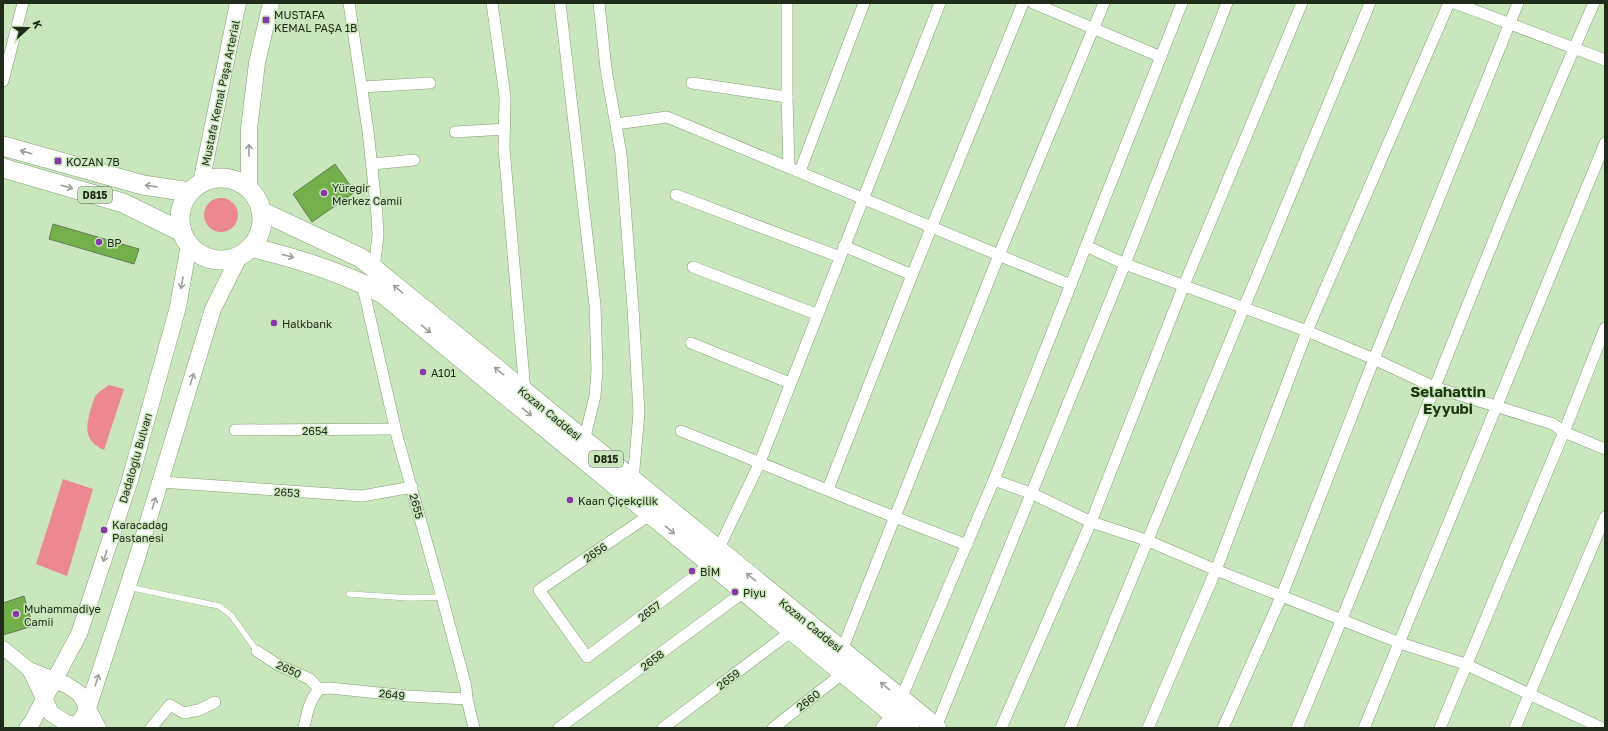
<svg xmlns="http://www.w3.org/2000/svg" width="1608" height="731" viewBox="0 0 1608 731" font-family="'Golos Text',sans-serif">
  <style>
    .green { fill: #ec8891 }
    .building { fill: #73b04c; stroke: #657e58 }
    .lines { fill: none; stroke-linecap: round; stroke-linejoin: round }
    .service-casing { stroke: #86a078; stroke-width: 6 }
    .minor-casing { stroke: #86a078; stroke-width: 12 }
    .tertiary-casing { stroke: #86a078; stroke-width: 15 }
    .secondary-casing { stroke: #86a078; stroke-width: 17 }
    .trunk-casing { stroke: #86a078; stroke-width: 20 }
    .service { stroke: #fff; stroke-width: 5.5 }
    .minor { stroke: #fff; stroke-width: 11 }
    .tertiary { stroke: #fff; stroke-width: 14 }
    .secondary { stroke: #fff; stroke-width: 16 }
    .trunk { stroke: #fff; stroke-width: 19 }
    .oneway { stroke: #9ba098 }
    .poi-dot { fill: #8737a7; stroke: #cae6bc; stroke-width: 1.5 }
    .labels { text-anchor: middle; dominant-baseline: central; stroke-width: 3; stroke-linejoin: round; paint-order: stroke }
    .shield { fill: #cae6bc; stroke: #54634b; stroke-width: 1 }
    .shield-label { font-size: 10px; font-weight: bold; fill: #212b1b }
    .poi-label { font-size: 11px; fill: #212b1b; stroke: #cae6bc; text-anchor: start }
    .street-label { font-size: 11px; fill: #212b1b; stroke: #cae6bc }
    .district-label { font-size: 15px; font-weight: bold; fill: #223815; stroke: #cae6bc }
  </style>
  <rect width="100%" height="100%" fill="#cae6bc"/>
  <g class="green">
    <circle cx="221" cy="215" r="17"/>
    <path d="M109,385L124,389L104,450C86,442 85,430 90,412C92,406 93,399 97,394C100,391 105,388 109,385Z"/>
    <polygon points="63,479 93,489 67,576 36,564"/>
  </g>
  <g class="building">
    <polygon points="335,164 355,192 312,222 293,194"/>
    <polygon points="53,224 139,249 134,264 49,239"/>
    <polygon points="24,596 33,626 3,635 3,603"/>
  </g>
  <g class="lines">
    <defs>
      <g id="service">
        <polyline points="128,587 219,606 231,615 257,651"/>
        <polyline points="349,594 410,598 442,597"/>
      </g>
      <g id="minor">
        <polyline points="349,3 368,131 377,215 378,235 374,269"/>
        <polyline points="492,3 505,96 504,148 525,392"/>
        <polyline points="560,3 595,305 597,370 595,396 584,441"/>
        <polyline points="599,3 606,69 621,154 633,308 639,413 633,480"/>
        <polyline points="787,3 787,97 789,167"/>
        <polyline points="1033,3 1161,57"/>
        <polyline points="1182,3 1086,246 1125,264 1307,331 1374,359 1434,387 1553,424 1564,432 1605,449"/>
        <polyline points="1455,3 1605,60"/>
        <polyline points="3,81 23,3"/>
        <polyline points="692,83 787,97"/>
        <polyline points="362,87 430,83"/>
        <polyline points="616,124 667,117 1071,285"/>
        <polyline points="455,132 505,129"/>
        <polyline points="372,164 414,160"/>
        <polyline points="800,171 864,3"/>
        <polyline points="676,195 840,257"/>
        <polyline points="844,246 912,275"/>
        <polyline points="1086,246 994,480 1033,494 1091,522 1146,540 1216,570 1400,643 1465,664 1602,728"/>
        <polyline points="693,267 816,314"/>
        <polyline points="362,283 397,436 442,597 466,687 467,699 474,728"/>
        <polyline points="691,343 790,383"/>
        <polyline points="235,430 395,429"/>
        <path d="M681,431C777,469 871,509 967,545"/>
        <polyline points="161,482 362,496 412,487"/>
        <polyline points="828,489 912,275 1023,3"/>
        <polyline points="651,514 539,590 587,657 711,564"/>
        <polyline points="718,550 760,462 940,3"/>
        <polyline points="842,650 999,255 1104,3"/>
        <polyline points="257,651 278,665 310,679 319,689"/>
        <polyline points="319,689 330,688 408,696 467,699"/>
        <polyline points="901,699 994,480"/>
        <polyline points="936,727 1125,264 1227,3"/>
        <polyline points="151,728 170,705 184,713 199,710 215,702"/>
        <path d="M304,728C307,713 309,701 319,689"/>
        <polyline points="559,728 745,591"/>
        <polyline points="663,728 793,630"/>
        <polyline points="773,728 843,673"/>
        <polyline points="1001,728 1091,522 1184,285 1302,3"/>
        <polyline points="1070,728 1370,3"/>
        <polyline points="1148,728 1216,570 1307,331 1449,3"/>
        <polyline points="1223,728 1282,595 1374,359 1518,3"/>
        <path d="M1297,728C1398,487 1488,242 1594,3"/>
        <polyline points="1364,728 1605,143"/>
        <polyline points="1440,728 1564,432 1605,328"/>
        <polyline points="1515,728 1605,517"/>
      </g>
      <polyline id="tertiary" points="3,648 31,671"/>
      <g id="secondary">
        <polyline points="201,183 238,3"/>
        <polyline points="249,189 249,129 257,63 271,3"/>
        <polyline points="31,671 67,685 80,694 98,728"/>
        <polyline points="31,671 51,713 66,723 87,727"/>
        <polyline points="27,728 32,722 79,634 129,483 178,307 189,244"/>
        <polyline points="76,728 88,708 136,561 213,309 240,255"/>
        <polyline points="884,728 895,716"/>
      </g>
      <g id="trunk">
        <polyline points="3,146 143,185 190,192"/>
        <polyline points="3,168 123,203 182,232"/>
        <circle cx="221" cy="219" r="41"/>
        <polyline points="261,211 361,258 937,728"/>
        <path d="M250,247C296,258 342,272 383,294L910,728"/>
      </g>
    </defs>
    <use href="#service" class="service-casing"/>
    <use href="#minor" class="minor-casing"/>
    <use href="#tertiary" class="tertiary-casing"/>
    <use href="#secondary" class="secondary-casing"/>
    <use href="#trunk" class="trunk-casing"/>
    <use href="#service" class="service"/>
    <use href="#minor" class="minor"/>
    <use href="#tertiary" class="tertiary"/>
    <use href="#secondary" class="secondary"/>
    <use href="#trunk" class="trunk"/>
  </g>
  <defs><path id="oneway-shaft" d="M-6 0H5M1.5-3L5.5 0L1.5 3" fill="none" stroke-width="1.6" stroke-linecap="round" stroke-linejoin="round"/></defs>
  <g class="oneway">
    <use href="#oneway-shaft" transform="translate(249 150) rotate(-90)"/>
    <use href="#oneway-shaft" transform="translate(26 152) rotate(-164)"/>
    <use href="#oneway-shaft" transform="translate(151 186) rotate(-172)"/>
    <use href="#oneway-shaft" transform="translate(67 187) rotate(16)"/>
    <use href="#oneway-shaft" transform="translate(288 256) rotate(15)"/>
    <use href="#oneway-shaft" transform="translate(182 283) rotate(100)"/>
    <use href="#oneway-shaft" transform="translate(398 289) rotate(-141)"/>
    <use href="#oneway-shaft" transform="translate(426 329) rotate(39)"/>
    <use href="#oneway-shaft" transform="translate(499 371) rotate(-141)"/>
    <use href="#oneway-shaft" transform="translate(192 379) rotate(-73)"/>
    <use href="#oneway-shaft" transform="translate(527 412) rotate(39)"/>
    <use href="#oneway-shaft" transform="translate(154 503) rotate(-73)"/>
    <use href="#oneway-shaft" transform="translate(670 530) rotate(40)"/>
    <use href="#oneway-shaft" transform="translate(105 556) rotate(108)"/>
    <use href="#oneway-shaft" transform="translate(751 577) rotate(-141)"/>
    <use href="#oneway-shaft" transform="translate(97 680) rotate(-72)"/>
    <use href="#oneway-shaft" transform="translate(885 686) rotate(-141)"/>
  </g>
  <g class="poi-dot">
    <rect x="262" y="16" width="8" height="8" rx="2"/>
    <rect x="54" y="157" width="8" height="8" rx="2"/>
    <circle cx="324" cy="193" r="4"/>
    <circle cx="99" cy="242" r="4"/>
    <circle cx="274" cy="323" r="4"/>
    <circle cx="423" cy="372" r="4"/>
    <circle cx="570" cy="500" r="4"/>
    <circle cx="104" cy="530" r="4"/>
    <circle cx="692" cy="571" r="4"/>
    <circle cx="735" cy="592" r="4"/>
    <circle cx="16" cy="614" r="4"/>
  </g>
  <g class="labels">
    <g class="shield">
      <rect x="78" y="187" width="34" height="16" rx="3"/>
      <rect x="589" y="451" width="34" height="16" rx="3"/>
    </g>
    <g class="shield-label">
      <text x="95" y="195">D815</text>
      <text x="606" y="459">D815</text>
    </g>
    <g class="poi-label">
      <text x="274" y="14">MUSTAFA<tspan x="274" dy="13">KEMAL PAŞA 1B</tspan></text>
      <text x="66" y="161">KOZAN 7B</text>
      <text x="332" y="187">Yüreğir<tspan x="332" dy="13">Merkez Camii</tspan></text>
      <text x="107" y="242">BP</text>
      <text x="282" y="323">Halkbank</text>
      <text x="431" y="372">A101</text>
      <text x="578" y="500">Kaan Çiçekçilik</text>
      <text x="112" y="524">Karacadag<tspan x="112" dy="13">Pastanesi</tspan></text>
      <text x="700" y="571">BİM</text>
      <text x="743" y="592">Piyu</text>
      <text x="24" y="608">Muhammadiye<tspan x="24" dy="13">Camii</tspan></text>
    </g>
    <g class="street-label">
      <text transform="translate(220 93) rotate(-78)">Mustafa Kemal Paşa Arterial</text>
      <text transform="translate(550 413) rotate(39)">Kozan Caddesi</text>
      <text x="315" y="430">2654</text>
      <text transform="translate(135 458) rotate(-74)">Dadaloğlu Bulvarı</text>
      <text transform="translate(287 492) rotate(4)">2653</text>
      <text transform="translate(417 506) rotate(75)">2655</text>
      <text transform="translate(595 552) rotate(-34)">2656</text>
      <text transform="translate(649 611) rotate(-37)">2657</text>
      <text transform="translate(811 625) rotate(39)">Kozan Caddesi</text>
      <text transform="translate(652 660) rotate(-37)">2658</text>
      <text transform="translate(289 669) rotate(25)">2650</text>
      <text transform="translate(728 679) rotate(-37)">2659</text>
      <text transform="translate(392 694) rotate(6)">2649</text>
      <text transform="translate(808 700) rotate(-38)">2660</text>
    </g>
    <g class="district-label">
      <text x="1448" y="391">Selahattin<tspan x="1448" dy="17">Eyyubi</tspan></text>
    </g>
  </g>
  <rect width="1608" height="731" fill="none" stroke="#212b1b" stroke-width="8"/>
  <g transform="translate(28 28) rotate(69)" stroke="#cae6bc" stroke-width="3" paint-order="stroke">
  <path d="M0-3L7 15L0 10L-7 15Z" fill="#212b1b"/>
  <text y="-6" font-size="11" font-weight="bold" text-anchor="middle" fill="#212b1b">K</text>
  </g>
</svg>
